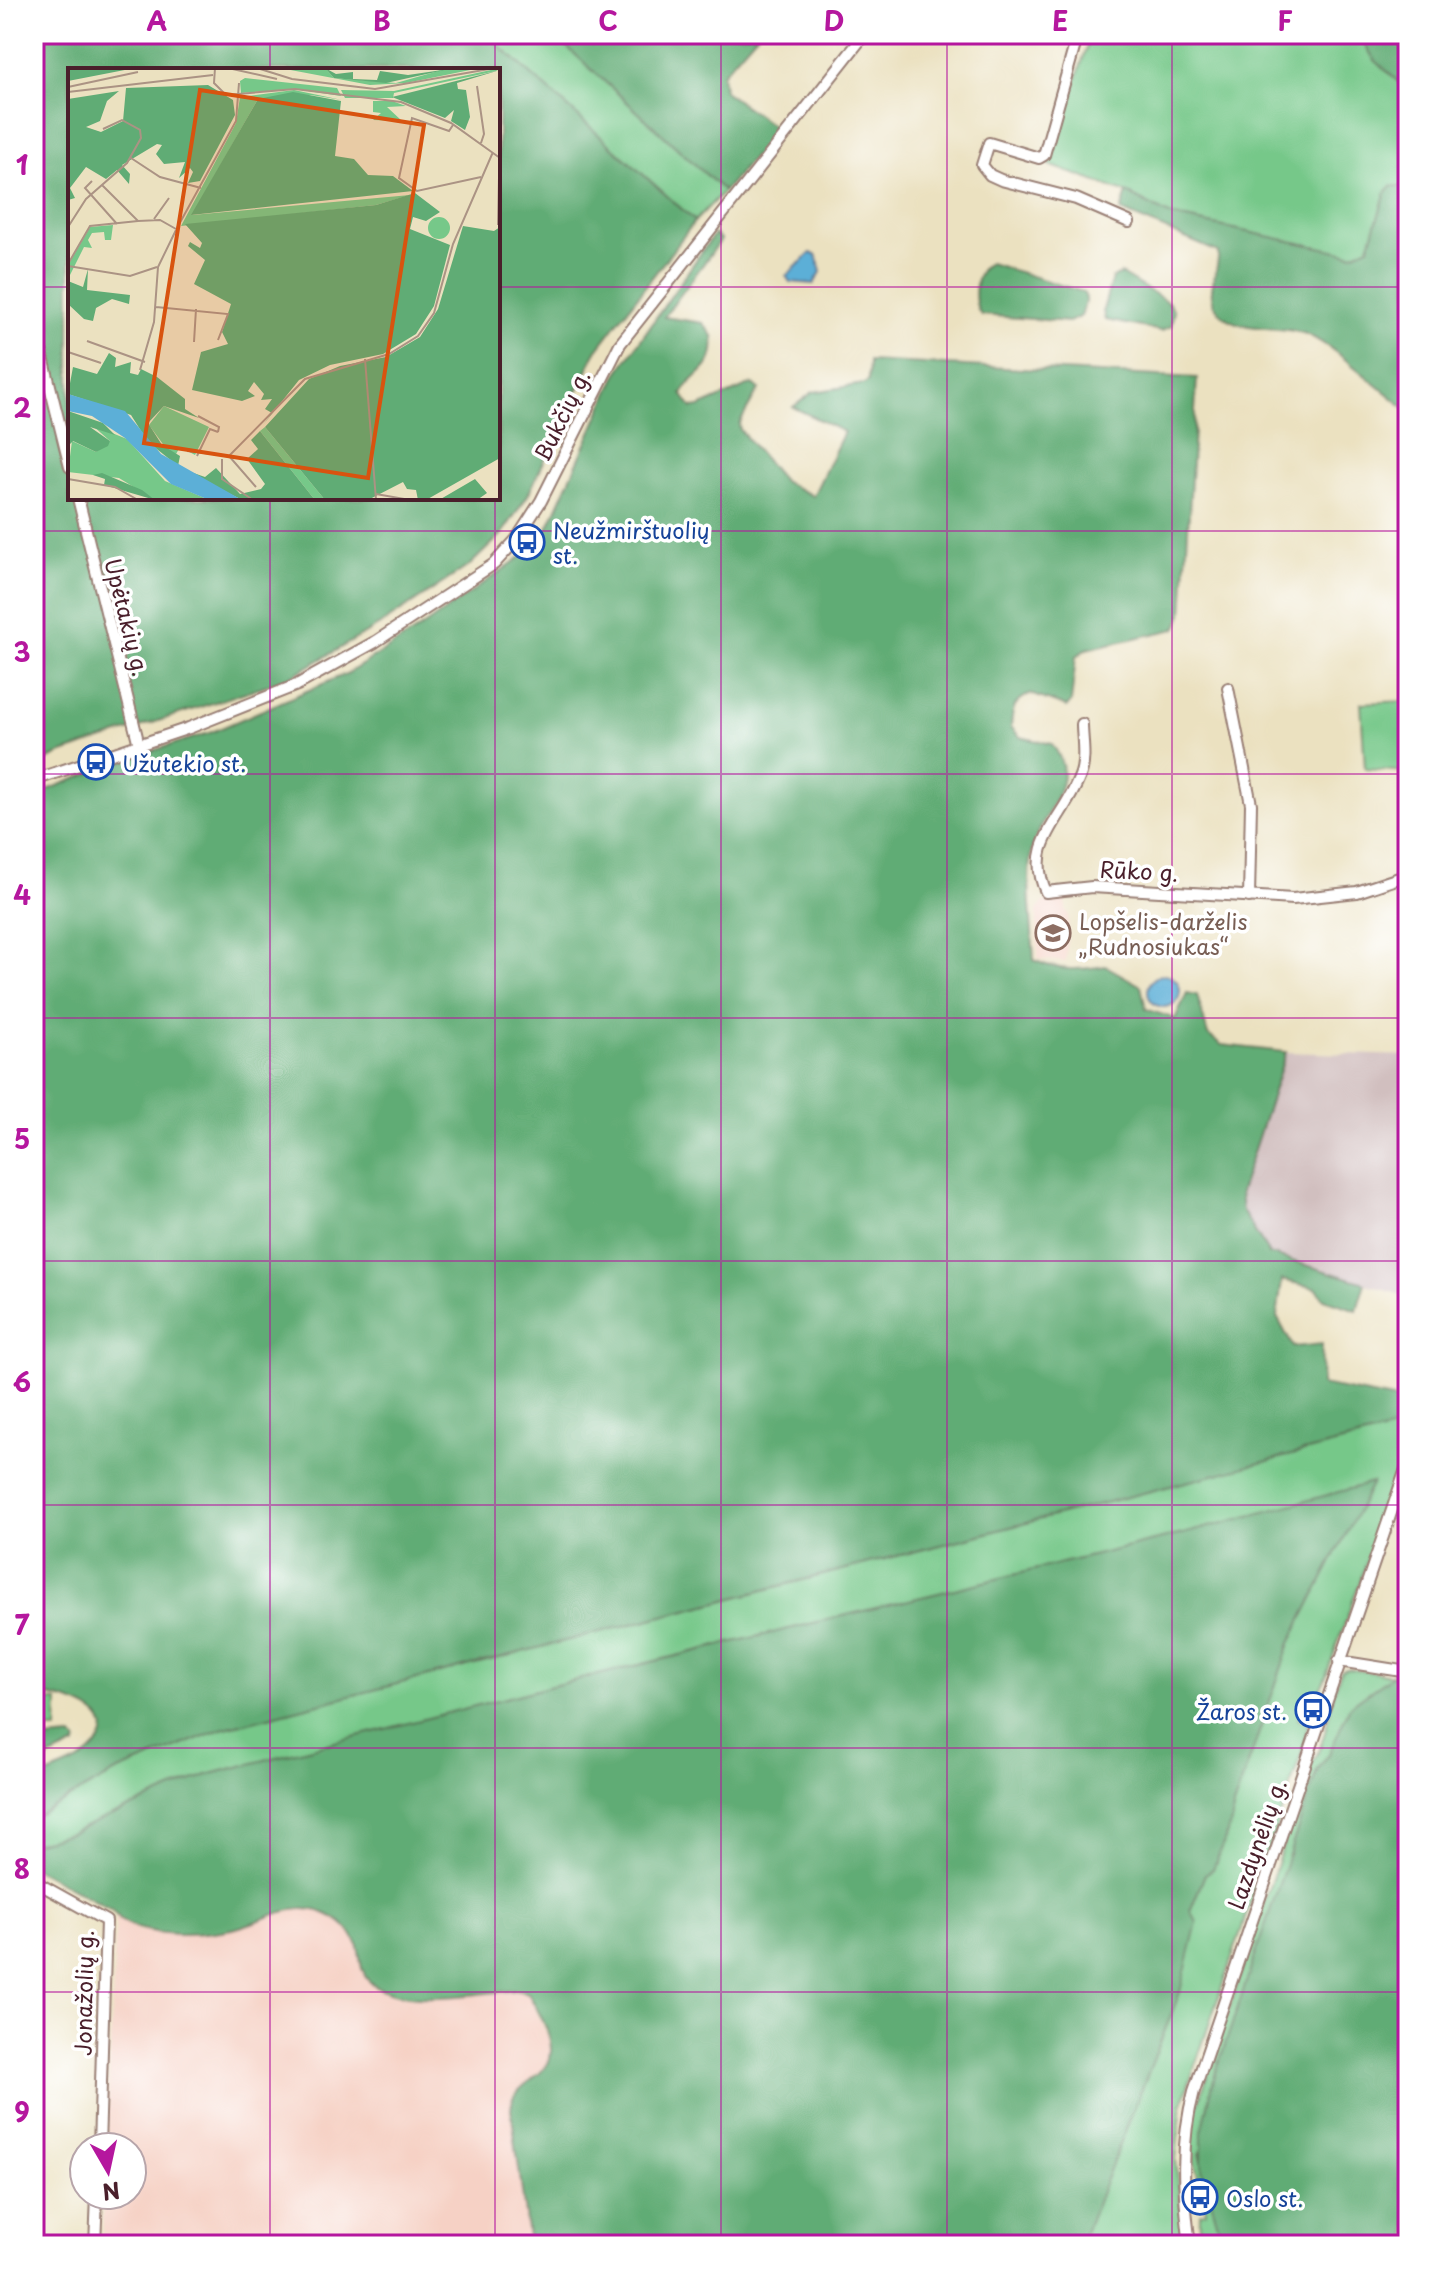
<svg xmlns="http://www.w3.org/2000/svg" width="1442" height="2279" viewBox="0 0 1442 2279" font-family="'Playpen Sans',sans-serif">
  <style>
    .built { fill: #f6d1c5 }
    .industrial { fill: #d1bfbf }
    .green { fill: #76c889; stroke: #60745a; stroke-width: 2 }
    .forest { fill: #60ac75; stroke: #556650; stroke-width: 2; fill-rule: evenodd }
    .water { fill: #5cafd7; stroke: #536781; stroke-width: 2 }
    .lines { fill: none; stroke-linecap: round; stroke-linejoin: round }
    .minor-casing { stroke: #9a8076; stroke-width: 14 }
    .minor { stroke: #fff; stroke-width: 10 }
    .grid { fill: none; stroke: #b5179e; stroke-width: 2; stroke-opacity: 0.55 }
    .labels { text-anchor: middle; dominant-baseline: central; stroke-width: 7; stroke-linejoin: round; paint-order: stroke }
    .street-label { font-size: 22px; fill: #4a1f2b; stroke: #fff }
    .transit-label { font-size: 22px; fill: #164399; stroke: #fff; text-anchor: start }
    .education-label { font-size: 22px; fill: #785e54; stroke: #fff; text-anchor: start }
    .inset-road { fill: none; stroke: #ab9384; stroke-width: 2 }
    .view { fill: #d8530f; fill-opacity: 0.15; stroke: #d8530f; stroke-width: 4 }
    .inset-edge { fill: none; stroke: #4a1f2b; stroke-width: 4 }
    .neatline { fill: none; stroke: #b5179e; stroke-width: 3 }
    .grid-label { font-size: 26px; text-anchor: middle; font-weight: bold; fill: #b5179e }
  </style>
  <rect width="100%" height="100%" fill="#fff"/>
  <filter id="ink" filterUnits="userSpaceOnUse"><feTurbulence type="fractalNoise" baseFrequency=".0125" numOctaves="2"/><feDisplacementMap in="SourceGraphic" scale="16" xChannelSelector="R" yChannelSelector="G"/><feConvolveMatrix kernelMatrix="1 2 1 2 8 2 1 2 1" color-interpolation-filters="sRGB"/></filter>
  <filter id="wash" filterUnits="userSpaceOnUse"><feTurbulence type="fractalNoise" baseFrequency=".006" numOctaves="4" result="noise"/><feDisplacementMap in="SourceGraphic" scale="32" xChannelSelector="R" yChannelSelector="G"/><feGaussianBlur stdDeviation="1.8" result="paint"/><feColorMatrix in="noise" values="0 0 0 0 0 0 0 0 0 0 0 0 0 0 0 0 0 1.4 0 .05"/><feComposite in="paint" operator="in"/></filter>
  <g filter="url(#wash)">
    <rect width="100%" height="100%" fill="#ebe1c0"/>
    <g class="built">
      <polygon points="1066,897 1066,912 1069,913 1066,962 1038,959 1037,911 1044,902"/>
      <polygon points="303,1908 329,1914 347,1928 357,1943 361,1968 368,1980 403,1996 518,1990 528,1993 550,2042 551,2054 547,2065 514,2093 511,2108 529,2245 102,2245 104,2195 132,2195 132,2147 106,2147 116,1917 140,1931 245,1925 265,1916"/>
    </g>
    <polygon class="industrial" points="1286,1052 1408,1056 1408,1297 1269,1254 1242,1211 1240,1192"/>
    <g class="green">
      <polygon points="486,34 553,34 724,191 695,221"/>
      <polygon points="1091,34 1359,34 1374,59 1408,91 1408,187 1392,186 1386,192 1369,247 1352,254 1171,216 1127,193 1049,165"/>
      <polygon points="1408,701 1408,772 1365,769 1361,703"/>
      <polygon points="1408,1402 1408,1446 1325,1679 1317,1696 1306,1694 1298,1719 1308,1724 1303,1749 1182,2104 1176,2159 1184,2245 1080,2245 1180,1992 1190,1911 1205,1874 1213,1869 1232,1820 1233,1807 1290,1643 1372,1483 1183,1534 552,1686 207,1775 70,1833 34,1843 34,1817 116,1772 221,1729 1393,1429 1404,1418"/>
      <path d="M1347,1669L1393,1675L1350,1706L1329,1754L1317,1771L1200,2154L1224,2245H1199L1200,2213L1206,2212C1202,2181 1189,2158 1191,2126L1307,1772C1329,1741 1328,1706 1341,1671Z"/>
      <polygon points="34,1701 58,1701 57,1730 34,1730"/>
    </g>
    <g class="forest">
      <path d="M34,34H486L695,221L596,351L528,495L502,534L470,565L380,625L288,678L62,753L34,766ZM70,70H498V498H70Z"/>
      <polygon points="553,34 757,34 722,74 724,91 774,127 774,133 724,191"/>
      <polygon points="1359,34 1408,34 1408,91 1374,59"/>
      <path d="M1392,186L1408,187V410C1382,391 1335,347 1308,335C1280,322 1227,338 1213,301C1208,287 1220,268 1218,252L1121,211L1127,193L1171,216L1352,254L1369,247L1386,192Z"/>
      <path d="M714,234L721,240L664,317L703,323L713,336C717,372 695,370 682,394L692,408L699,407L752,384L759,389L739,424L740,430L784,482L813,496L844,432L793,407L813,392L864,384L868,381L869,361L1197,378L1183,614L1176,629L1086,649L1076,657L1071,702L1067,707L1031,694C1014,700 1012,709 1011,727L1020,737L1052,744C1082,784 1042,808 1032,850C1025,874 1033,933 1034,960C1059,972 1080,970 1106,966L1141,986L1146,1009L1175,1019L1187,993L1197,995L1208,1035L1222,1045L1286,1052L1240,1192L1242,1211L1269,1254L1365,1283L1357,1310L1324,1299L1316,1288L1282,1280L1277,1317L1293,1347L1322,1344L1321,1385L1408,1402L1404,1418L1393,1429L221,1729L116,1772L34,1817V1780C51,1772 78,1765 91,1752C133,1712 59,1697 34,1694V795L133,757L212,732L348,673L418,630L529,551L550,524L617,374Z"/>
      <path d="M990,263L1083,292L1086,298L1081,316L1069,322L981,315C971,303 974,268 990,263Z"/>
      <polygon points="1121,274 1168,302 1174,311 1171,326 1161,331 1105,320 1103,310 1112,278"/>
      <path d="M1372,1483L1290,1643L1233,1807L1232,1820L1213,1869L1205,1874L1190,1911L1197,1922L1180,1992L1080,2245H529L511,2108C515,2084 534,2083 547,2065C560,2046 538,2010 528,1993L518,1990C478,1993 401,2009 369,1981C358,1970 362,1954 356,1941C347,1922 323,1908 301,1909C280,1910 263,1920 243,1926C212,1936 132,1942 112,1910L34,1868V1843L70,1833L207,1775L552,1686L1183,1534Z"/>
      <polygon points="1393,1675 1408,1677 1408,1744 1403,1757 1408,1765 1408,2245 1224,2245 1202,2170 1202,2132 1214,2078 1317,1771 1329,1754 1350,1706"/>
      <polygon points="71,1737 77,1740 76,1745 34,1765 34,1740"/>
    </g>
    <g class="water">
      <polygon points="811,253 817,256 821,272 814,284 790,282 786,276"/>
      <circle cx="1164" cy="991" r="16"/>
    </g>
  </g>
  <g filter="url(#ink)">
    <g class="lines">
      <defs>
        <g id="minor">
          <polyline points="1078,34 1044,155 1039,158 989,143 982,165 990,175 1001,180 1076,199 1129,222"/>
          <polyline points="34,321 70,467"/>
          <polyline points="78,498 139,745"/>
          <polyline points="1228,688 1251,804 1249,897"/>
          <path d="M1082,724C1082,739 1086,758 1081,773C1067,817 1023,842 1046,892L1092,887L1293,899L1357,892L1408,875"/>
          <polyline points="34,780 189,728 297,685 375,642 494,564 516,540 541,501 620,344 865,34"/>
          <polyline points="1339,1661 1408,1672"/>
          <polyline points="34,1881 106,1921 99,2147"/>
          <polyline points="95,2245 97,2195"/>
          <path d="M1190,2245C1183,2192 1180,2143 1194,2091L1408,1463"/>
        </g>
      </defs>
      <use href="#minor" class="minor-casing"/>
      <use href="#minor" class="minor"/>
    </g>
  </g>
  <path class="grid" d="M270,34V70M495,34V70M721,34V2245M947,34V2245M1172,34V2245M34,287H70M498,287H1408M270,498V2245M495,498V2245M34,531H1408M34,774H1408M34,1018H1408M34,1261H1408M34,1505H1408M34,1748H1408M34,1992H1408"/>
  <defs>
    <symbol id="bus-ring" viewBox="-11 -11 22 22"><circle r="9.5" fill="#fff" stroke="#1a4fb4" stroke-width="1.5"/><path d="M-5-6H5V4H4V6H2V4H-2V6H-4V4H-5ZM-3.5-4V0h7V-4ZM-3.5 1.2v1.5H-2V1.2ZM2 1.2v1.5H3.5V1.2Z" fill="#1a4fb4"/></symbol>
    <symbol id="school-ring" viewBox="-11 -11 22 22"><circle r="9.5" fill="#fff" stroke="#8d6e63" stroke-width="1.5"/><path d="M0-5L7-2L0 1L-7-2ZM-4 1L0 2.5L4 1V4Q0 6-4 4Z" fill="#8d6e63"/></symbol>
  </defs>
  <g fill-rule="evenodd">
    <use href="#bus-ring" x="507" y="522" width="40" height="40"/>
    <use href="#bus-ring" x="76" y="742" width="40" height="40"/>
    <use href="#school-ring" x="1033" y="913" width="40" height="40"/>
    <use href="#bus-ring" x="1293" y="1690" width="40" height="40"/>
    <use href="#bus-ring" x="1180" y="2177" width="40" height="40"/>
  </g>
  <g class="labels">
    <g class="street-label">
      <text transform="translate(561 415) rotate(-64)">Bukčių g.</text>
      <text transform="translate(128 617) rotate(76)">Upėtakių g.</text>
      <text transform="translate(1139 870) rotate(3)">Rūko g.</text>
      <text transform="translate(1256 1844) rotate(-71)">Lazdynėlių g.</text>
      <text transform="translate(83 1993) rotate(-89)">Jonažolių g.</text>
    </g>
    <g class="transit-label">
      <text x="553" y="529">Neužmirštuolių<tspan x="553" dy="25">st.</tspan></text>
      <text x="122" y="762">Užutekio st.</text>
      <text x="1287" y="1710" text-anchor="end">Žaros st.</text>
      <text x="1226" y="2197">Oslo st.</text>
    </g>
    <g class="education-label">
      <text x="1079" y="920">Lopšelis-darželis<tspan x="1079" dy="25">„Rudnosiukas“</tspan></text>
    </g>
  </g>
  <g transform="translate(68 68)">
    <rect width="432" height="432" fill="#ebe1c0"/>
    <path d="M212,0H257L266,10L328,15L381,0H412L338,15L302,17ZM432,0L428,3L326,25L325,30H277L273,22L326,23ZM177,10L269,20L273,28L226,21L173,25L172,13ZM226,22L274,32L243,27L190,31L124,147L342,127L308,137L113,158L168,55L172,29ZM305,33H324L338,38L319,39L334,53L305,52L313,45L305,44ZM360 160a11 11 0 1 1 22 0a11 11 0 1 1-22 0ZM45,157L43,172H37L36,164L24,165L20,172L24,180L16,179L0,211V197L22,159ZM96,338L141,359L127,387L112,379L108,386L100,383L81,357ZM24,357L59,371L97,413L141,432H87L51,410L0,404L4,373L28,384L42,373ZM197,359L257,432H247L192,363Z" fill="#76c889"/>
    <path d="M0,0H67L0,13ZM257,0L268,6L285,4V11L309,12L312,3L340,7L381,1L318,15L266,10ZM432,2L389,15L390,21L398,22L402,49L397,62L383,53L386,42L377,50L324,29ZM140,17L165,32L167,47L132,113L120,115L125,104L122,100L111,110L117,94L96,96L88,86L94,77L89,76L54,97L62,106L61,116L49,102L38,111L18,99L2,120L7,130L0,132V31L51,23L39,33L32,53L18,59L33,64L55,53L58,20ZM225,24L273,33L267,88L286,91L300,107L325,108L345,123L123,147L190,31ZM347,125L372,144L358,153L345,149L342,161L382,177L366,238L348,266L315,286L262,297L231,312L195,357L204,345L197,341L204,331L193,332L196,326L186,314L180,323L187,328L174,333L124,322L133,284L160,276L154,264L163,236L126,216L137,192L120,178L122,174L132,180L134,175L117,156L308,137ZM395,158L426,163L432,159V390L358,432H350L348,422L339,421L335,414L300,432H257L197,359L241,311L272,298L318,289L352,269L370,241ZM20,201L19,222L62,227L61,236L44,231L28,240L25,253L16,251L0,236V213L15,219ZM41,285L48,290L47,299L63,294L62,305L70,307L73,301L89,309L117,331V341L131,350L96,338L80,355L94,377L112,388L110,398L80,374L63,347L0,326L5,299L29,306ZM0,343L35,355L47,367L22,359L42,373L40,378L28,384L5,373L0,378ZM192,363L247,432H174L114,401L137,409L148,400L172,426L193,421L197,416L179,391L190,381L183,372ZM34,405L74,422L87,432L36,417L37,411L25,407ZM407,411L419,425L409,432H371Z" fill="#60ac75"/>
    <path d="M0,326L57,343L93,386L174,432H141L103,416L57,370L24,348L0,343Z" fill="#5cafd7"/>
    <path class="inset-road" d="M147,0L146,15L158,27L227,21L333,34L383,55L432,90M160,0L209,11M189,0L224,11L307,21L427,0M409,18L416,66L413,75M0,19L70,4M0,24L145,7M385,57L381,63L344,50L331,110L349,123L413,109M63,90L92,109L133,120M24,113L17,120L49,156M34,117L70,153L92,152L108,161M86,151L101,130M430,157L431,109M0,159L18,131L59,95L73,70L72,62L54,52L35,61M109,160L168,53L171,15M0,196L22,158L70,153M0,198L62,208L89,199M88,239L160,246L150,272M19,273L77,294M126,274L128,241M0,284L33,295M297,291L308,432M72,302L86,254L90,199L108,162M130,348L151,359L150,364M119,383L161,388L237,311L321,286L350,268L366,245L385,176L425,84M129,388L142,361L150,364M161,388L188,419M154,391V411L185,432M0,411L47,419L70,432M308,426L342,432"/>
    <path class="view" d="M132,22L356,57L300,410L76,375Z"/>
    <rect width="432" height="432" class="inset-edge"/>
  </g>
  <rect width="1442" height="2279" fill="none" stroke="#fff" stroke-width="88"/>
  <g transform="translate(108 2171) rotate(171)"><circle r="38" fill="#ffffff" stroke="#b7a5aa" stroke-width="2"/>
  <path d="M0-6L14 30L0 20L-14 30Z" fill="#b5179e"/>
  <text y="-12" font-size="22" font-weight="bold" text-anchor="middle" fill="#4a1f2b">N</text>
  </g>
  <rect x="44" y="44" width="1354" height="2191" class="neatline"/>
  <g class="grid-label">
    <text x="157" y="31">A</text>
    <text x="382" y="31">B</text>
    <text x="608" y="31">C</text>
    <text x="834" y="31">D</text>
    <text x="1060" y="31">E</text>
    <text x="1285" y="31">F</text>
    <text x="22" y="175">1</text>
    <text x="22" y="418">2</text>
    <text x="22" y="662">3</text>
    <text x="22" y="905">4</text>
    <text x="22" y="1149">5</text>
    <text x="22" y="1392">6</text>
    <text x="22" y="1635">7</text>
    <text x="22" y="1879">8</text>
    <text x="22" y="2122">9</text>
  </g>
</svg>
